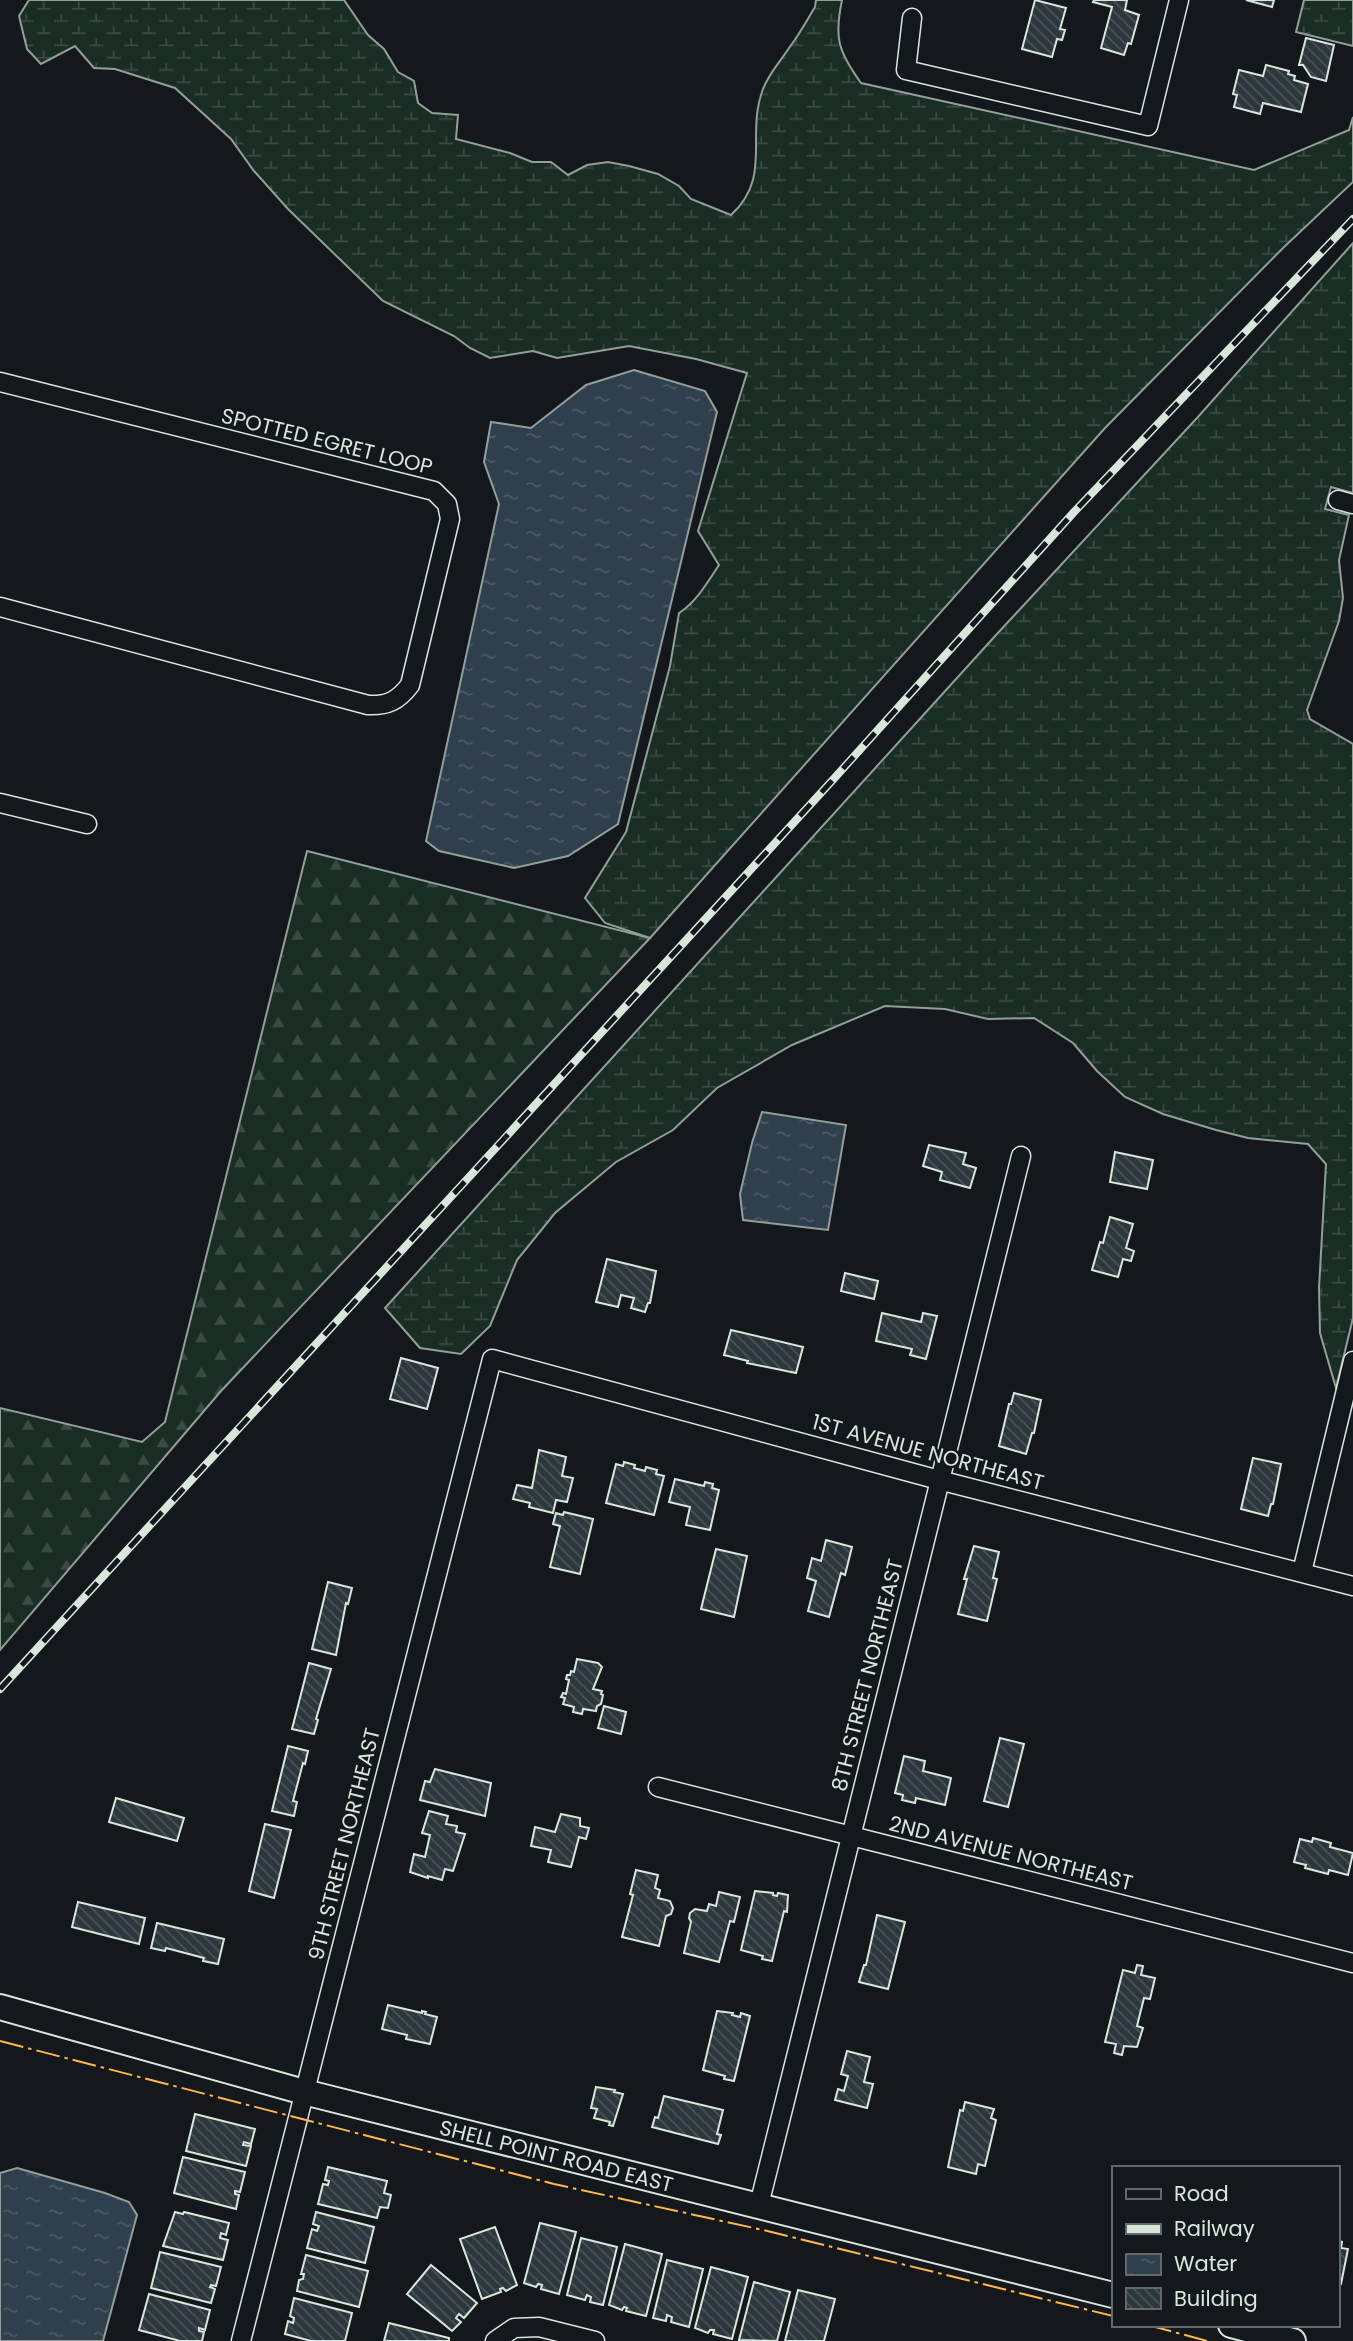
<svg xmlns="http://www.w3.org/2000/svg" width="1353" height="2341" viewBox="0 0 1353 2341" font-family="Poppins,sans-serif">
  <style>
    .forest { fill: url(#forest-firs); stroke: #939e99; stroke-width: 2 }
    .wetland { fill: url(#wetland-marsh); stroke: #939e99; stroke-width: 2 }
    .water { fill: url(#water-ripples); stroke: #939e99; stroke-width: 2 }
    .building { fill: url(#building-back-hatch); stroke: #d8e6dc; stroke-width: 2 }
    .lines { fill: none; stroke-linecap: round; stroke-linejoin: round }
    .street-casing { stroke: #d8e6dc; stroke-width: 21 }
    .secondary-casing { stroke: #d8e6dc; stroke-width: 28 }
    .street { stroke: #14181c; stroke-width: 18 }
    .secondary { stroke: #14181c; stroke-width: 24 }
    .rail-casing { stroke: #d8e6dc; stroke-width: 8 }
    .rail { stroke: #14181c; stroke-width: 5; stroke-dasharray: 16; stroke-linecap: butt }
    .power { stroke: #ffb74d; stroke-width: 2; stroke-dasharray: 24 5 3.5 5; stroke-linecap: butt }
    .labels { text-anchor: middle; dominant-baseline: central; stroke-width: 5; stroke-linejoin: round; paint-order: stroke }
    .street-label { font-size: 21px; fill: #d8e6dc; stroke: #14181c }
  </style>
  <defs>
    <pattern id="forest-firs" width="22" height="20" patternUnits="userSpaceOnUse" patternTransform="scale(1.75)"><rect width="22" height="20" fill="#1a2d24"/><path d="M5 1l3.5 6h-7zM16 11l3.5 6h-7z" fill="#3b4b43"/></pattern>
    <pattern id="wetland-marsh" width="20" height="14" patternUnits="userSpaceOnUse" patternTransform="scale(1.75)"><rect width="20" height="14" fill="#1a2d24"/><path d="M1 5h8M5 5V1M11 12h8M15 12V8" fill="none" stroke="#3b4b43"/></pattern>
    <pattern id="water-ripples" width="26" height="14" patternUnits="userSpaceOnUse" patternTransform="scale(1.75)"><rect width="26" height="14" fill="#2f3f4d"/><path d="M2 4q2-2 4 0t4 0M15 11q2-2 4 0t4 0" fill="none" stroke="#4c5b66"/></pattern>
    <pattern id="building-back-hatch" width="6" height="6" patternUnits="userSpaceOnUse" patternTransform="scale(1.75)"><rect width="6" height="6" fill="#2c363c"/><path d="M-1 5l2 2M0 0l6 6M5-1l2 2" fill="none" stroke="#4a5358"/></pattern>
  </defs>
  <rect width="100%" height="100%" fill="#14181c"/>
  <polygon class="forest" points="307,851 650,938 221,1391 0,1650 0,1408 142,1442 165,1422"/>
  <g class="wetland">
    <path d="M29,0H344L368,35L384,49L398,72L414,81L418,103L432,113L458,115L456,139L510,153L532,162H551L568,175L587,165L608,162L629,166L658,174L679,186L691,199L731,215C773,176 745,137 763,89C769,73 780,62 789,48C799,35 807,20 815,7L816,0H842C834,38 838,51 861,83L1254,170L1349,130L1353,117V182L1283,248L1105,428L650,938L605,923L585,898L626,832L670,666L679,613C697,601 707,583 719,565L698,531L747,373L696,359L629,346L557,358L533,351L490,358L470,348L454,336L383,301L288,209L254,171L231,139L175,88L115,69L94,68L75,46L41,64L27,49L19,16Z"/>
    <polygon points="1304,0 1353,0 1353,46 1296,32"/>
    <polygon points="1353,243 1353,493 1331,487 1325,509 1349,515 1339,560 1343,598 1339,621 1307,710 1310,719 1353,744 1353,1318 1336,1388 1320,1333 1319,1288 1326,1164 1308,1144 1248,1138 1216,1130 1163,1114 1125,1097 1097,1071 1073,1043 1034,1018 988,1019 945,1009 885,1006 792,1045 717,1088 673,1130 616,1162 555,1213 517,1260 490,1326 461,1354 420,1348 385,1308 996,635 1197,418"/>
  </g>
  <g class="water">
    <polygon points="634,370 705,391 717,412 618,824 568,856 514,868 439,851 426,841 499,504 484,462 491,422 531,428 586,385"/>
    <polygon points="762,1112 846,1125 828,1230 743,1220 740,1194 752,1143"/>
    <polygon points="17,2168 105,2193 129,2202 137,2215 103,2341 0,2341 0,2173"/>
  </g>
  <g class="building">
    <polygon points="1035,0 1066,8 1060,29 1065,30 1062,40 1057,39 1052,57 1022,49"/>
    <polygon points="1094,0 1127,0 1125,10 1139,15 1131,44 1128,43 1124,55 1101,48 1112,7 1093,2"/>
    <polygon points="1246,0 1274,0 1272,7"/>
    <polygon points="1306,38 1334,45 1326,81 1311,77 1303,65 1299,65"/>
    <polygon points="1266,65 1289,71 1288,74 1295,76 1294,80 1308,84 1301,112 1263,103 1260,114 1234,107 1237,95 1233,94 1239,70 1263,76"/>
    <polygon points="929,1145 966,1153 963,1164 976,1168 970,1188 940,1180 942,1172 923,1166"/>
    <polygon points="1115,1152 1153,1160 1147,1189 1110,1182"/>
    <polygon points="1110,1217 1133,1224 1126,1248 1134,1251 1131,1261 1123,1259 1118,1277 1092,1270 1100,1242 1103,1243"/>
    <polygon points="607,1259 656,1271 650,1303 648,1303 645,1312 631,1308 634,1298 621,1295 618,1307 596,1302"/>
    <polygon points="845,1273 878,1281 874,1299 841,1291"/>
    <polygon points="882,1313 921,1322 923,1313 937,1316 926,1359 910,1355 912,1349 876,1341"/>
    <polygon points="731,1330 803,1347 796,1373 747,1363 748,1361 724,1355"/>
    <polygon points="401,1358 438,1368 427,1409 390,1399"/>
    <polygon points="1014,1393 1041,1400 1034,1433 1032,1433 1026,1454 999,1446 1009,1404 1011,1404"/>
    <polygon points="539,1450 566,1457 562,1476 573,1478 567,1502 556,1500 553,1513 529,1507 530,1503 513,1499 517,1485 532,1488"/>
    <polygon points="1253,1458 1281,1464 1273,1504 1271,1504 1268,1516 1241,1509"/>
    <polygon points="624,1462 635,1465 634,1468 645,1471 646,1467 657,1470 656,1474 664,1476 654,1515 606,1503 616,1464 623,1466"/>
    <polygon points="675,1479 704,1486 705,1482 713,1484 712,1488 719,1490 710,1530 686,1525 690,1507 669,1502"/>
    <polygon points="564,1512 593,1519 580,1574 550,1567 560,1526 553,1524 556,1513 563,1515"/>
    <polygon points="826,1540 852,1547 845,1575 841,1573 829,1617 808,1611 816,1581 807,1578 812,1558 821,1561"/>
    <polygon points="974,1546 999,1552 993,1578 997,1579 987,1621 958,1614 967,1579 964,1579"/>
    <polygon points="716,1549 747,1556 734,1617 701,1609"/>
    <polygon points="328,1582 352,1588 348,1604 346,1603 336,1655 312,1649"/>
    <polygon points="577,1659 598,1663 602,1667 593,1689 602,1691 601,1694 603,1695 601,1704 597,1706 596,1711 583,1709 582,1714 573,1712 574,1707 563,1704 565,1698 561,1697 563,1693 566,1694 569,1680 566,1679 567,1675 570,1675 571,1671 574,1672"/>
    <polygon points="309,1663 331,1669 316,1719 318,1720 314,1734 292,1729"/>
    <polygon points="604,1706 626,1712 621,1734 598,1728"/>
    <polygon points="1000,1738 1024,1744 1008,1807 984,1801"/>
    <polygon points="288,1746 308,1751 305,1764 303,1763 293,1801 297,1802 294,1816 272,1811"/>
    <polygon points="904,1756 925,1761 923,1771 951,1778 945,1805 916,1798 915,1803 902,1800 903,1795 895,1793"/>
    <polygon points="435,1769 491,1783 485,1816 420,1800 425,1781 430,1782"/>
    <polygon points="116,1798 184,1818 177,1841 109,1822"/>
    <polygon points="429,1811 448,1816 446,1824 457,1826 456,1832 465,1834 453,1871 445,1869 442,1880 428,1876 428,1878 410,1872 414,1854 425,1857 430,1835 422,1833"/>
    <polygon points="561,1814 580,1818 580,1826 589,1828 586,1839 579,1837 571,1867 548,1862 551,1850 531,1846 535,1827 555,1832"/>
    <polygon points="265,1824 291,1830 274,1898 249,1891"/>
    <polygon points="1313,1838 1331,1843 1330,1847 1353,1853 1348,1875 1329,1870 1328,1874 1305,1868 1306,1865 1294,1862 1300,1839 1312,1842"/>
    <polygon points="636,1870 658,1875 655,1888 660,1890 658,1898 670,1901 673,1908 671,1914 666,1916 659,1946 622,1937 633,1895 630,1894"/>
    <polygon points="755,1891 773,1893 773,1895 777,1896 778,1893 788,1895 787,1912 784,1911 772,1961 762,1959 763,1956 741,1950"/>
    <polygon points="719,1892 740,1897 734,1922 730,1921 719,1962 684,1953 691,1922 689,1918 690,1913 695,1909 707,1911 709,1904 716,1906"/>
    <polygon points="78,1902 145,1918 139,1944 72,1927"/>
    <polygon points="877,1915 905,1922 888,1989 859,1982 864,1965 866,1965"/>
    <polygon points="157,1923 224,1939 218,1964 203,1961 204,1958 166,1948 165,1951 151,1948"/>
    <polygon points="1137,1965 1143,1966 1141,1975 1155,1978 1150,1999 1144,1998 1137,2026 1143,2028 1137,2047 1124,2046 1122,2055 1114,2053 1116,2044 1105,2042 1123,1970 1135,1973"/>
    <polygon points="388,2005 422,2013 422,2011 426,2012 425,2014 437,2017 430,2044 406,2039 407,2035 382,2029"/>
    <polygon points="717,2011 733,2013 732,2015 740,2017 741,2013 750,2016 734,2081 724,2079 725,2076 703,2070"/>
    <polygon points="847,2051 870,2057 864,2082 873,2084 867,2108 835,2100 838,2089 844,2091 848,2076 841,2074"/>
    <polygon points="596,2087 615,2090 614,2092 623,2094 613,2126 609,2125 610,2122 594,2118 597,2109 591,2108"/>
    <polygon points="664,2096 723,2110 717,2134 721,2135 718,2144 652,2127 655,2117 658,2118"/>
    <polygon points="965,2102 994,2109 991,2118 996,2120 985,2166 978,2164 976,2174 948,2167 960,2110 963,2111"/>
    <polygon points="195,2114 255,2129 251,2144 244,2142 243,2145 251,2146 246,2166 186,2151"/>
    <polygon points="183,2157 245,2172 240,2192 235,2191 235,2194 239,2195 236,2209 174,2193"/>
    <polygon points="328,2167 387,2181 384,2193 391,2195 388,2208 380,2207 377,2218 318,2204 323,2184 328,2185 329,2181 325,2180"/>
    <polygon points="175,2212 183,2214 184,2212 229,2223 226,2235 221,2233 220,2238 228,2240 223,2260 163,2246"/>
    <polygon points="316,2212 374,2227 365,2263 307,2248 312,2229 317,2231 319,2226 313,2224"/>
    <polygon points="540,2223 576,2232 559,2294 541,2289 542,2285 538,2284 536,2287 524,2283"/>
    <polygon points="495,2227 517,2285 506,2291 503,2288 500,2289 501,2292 482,2299 460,2239"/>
    <polygon points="581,2238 617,2247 603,2305 590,2302 591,2297 587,2295 585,2300 567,2295"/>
    <polygon points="1337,2240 1342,2242 1341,2248 1348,2249 1341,2284 1337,2283"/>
    <polygon points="625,2244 662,2254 646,2316 626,2311 627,2308 624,2307 622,2310 609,2305"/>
    <polygon points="160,2252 221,2267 216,2286 211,2285 210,2287 215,2289 211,2303 151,2288"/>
    <polygon points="306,2255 368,2271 359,2307 297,2291 299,2280 303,2279 304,2274 301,2274"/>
    <polygon points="667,2260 703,2269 689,2327 671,2322 672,2317 667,2315 666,2321 653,2318"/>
    <polygon points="431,2265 477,2303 464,2318 459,2314 456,2318 461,2322 452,2331 407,2294"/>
    <polygon points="711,2267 748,2277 732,2339 713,2334 714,2330 710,2330 708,2333 695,2328"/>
    <polygon points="754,2282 790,2292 777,2341 739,2340"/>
    <polygon points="798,2290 835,2299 824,2341 785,2341"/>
    <polygon points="149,2294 210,2310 205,2330 199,2328 199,2331 204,2332 202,2341 180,2341 139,2330"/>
    <polygon points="294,2298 352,2313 345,2341 311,2341 285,2334 288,2321 293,2323 294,2318 290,2316"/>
    <polygon points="389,2323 449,2338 449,2341 384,2341"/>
  </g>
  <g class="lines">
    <defs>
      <g id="street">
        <polyline points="912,18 906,70 1148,126 1179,0"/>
        <path d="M0,382L434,491L447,504L450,519L410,685C398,701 387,706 368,705L0,607"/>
        <polyline points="1338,500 1353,504"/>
        <polyline points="0,803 87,824"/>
        <polyline points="1302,1572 1353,1361"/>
        <polyline points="658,1787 1353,1963"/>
        <polyline points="759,2205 1021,1156"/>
        <polyline points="241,2341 492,1359 939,1480 1353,1586"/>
        <polyline points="495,2341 514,2328 539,2327 595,2341"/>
      </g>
      <g id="secondary">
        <path id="s1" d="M0,2007L304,2092L1113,2295"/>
        <polyline points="1231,2325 1293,2341"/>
      </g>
    </defs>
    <use href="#street" class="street-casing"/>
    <use href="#secondary" class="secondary-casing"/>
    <use href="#street" class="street"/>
    <use href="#secondary" class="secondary"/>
    <defs>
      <polyline id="rail" points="0,1689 830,783 1074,512 1353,219"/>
    </defs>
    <use href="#rail" class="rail-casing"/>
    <use href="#rail" class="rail"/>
    <g class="power">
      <polyline points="0,2041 554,2184 763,2230 1113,2316"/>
      <polyline points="1148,2325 1207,2341"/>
    </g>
  </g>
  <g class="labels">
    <g class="street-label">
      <text transform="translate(327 441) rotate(14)">SPOTTED EGRET LOOP</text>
      <text transform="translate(928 1452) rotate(15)">1ST AVENUE NORTHEAST</text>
      <text transform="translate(867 1675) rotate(-76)">8TH STREET NORTHEAST</text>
      <text transform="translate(344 1844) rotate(-76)">9TH STREET NORTHEAST</text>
      <text transform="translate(1011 1853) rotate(14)">2ND AVENUE NORTHEAST</text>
      <text stroke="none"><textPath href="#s1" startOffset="576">SHELL POINT ROAD EAST</textPath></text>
    </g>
  </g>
  <rect x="1112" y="2166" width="228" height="161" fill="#14181c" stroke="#626a69" stroke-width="2"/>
  <rect x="1126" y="2189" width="35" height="10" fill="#14181c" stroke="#626a69" stroke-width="2"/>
  <text x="1174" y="2201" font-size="21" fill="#d8e6dc">Road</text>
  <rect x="1126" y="2224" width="35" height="10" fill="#d8e6dc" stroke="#626a69" stroke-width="2"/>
  <text x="1174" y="2236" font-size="21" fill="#d8e6dc">Railway</text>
  <rect x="1126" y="2254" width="35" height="21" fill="url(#water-ripples)" stroke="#626a69" stroke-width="2"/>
  <text x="1174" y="2271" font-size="21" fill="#d8e6dc">Water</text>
  <rect x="1126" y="2288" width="35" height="21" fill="url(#building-back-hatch)" stroke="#626a69" stroke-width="2"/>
  <text x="1174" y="2306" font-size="21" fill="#d8e6dc">Building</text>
</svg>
